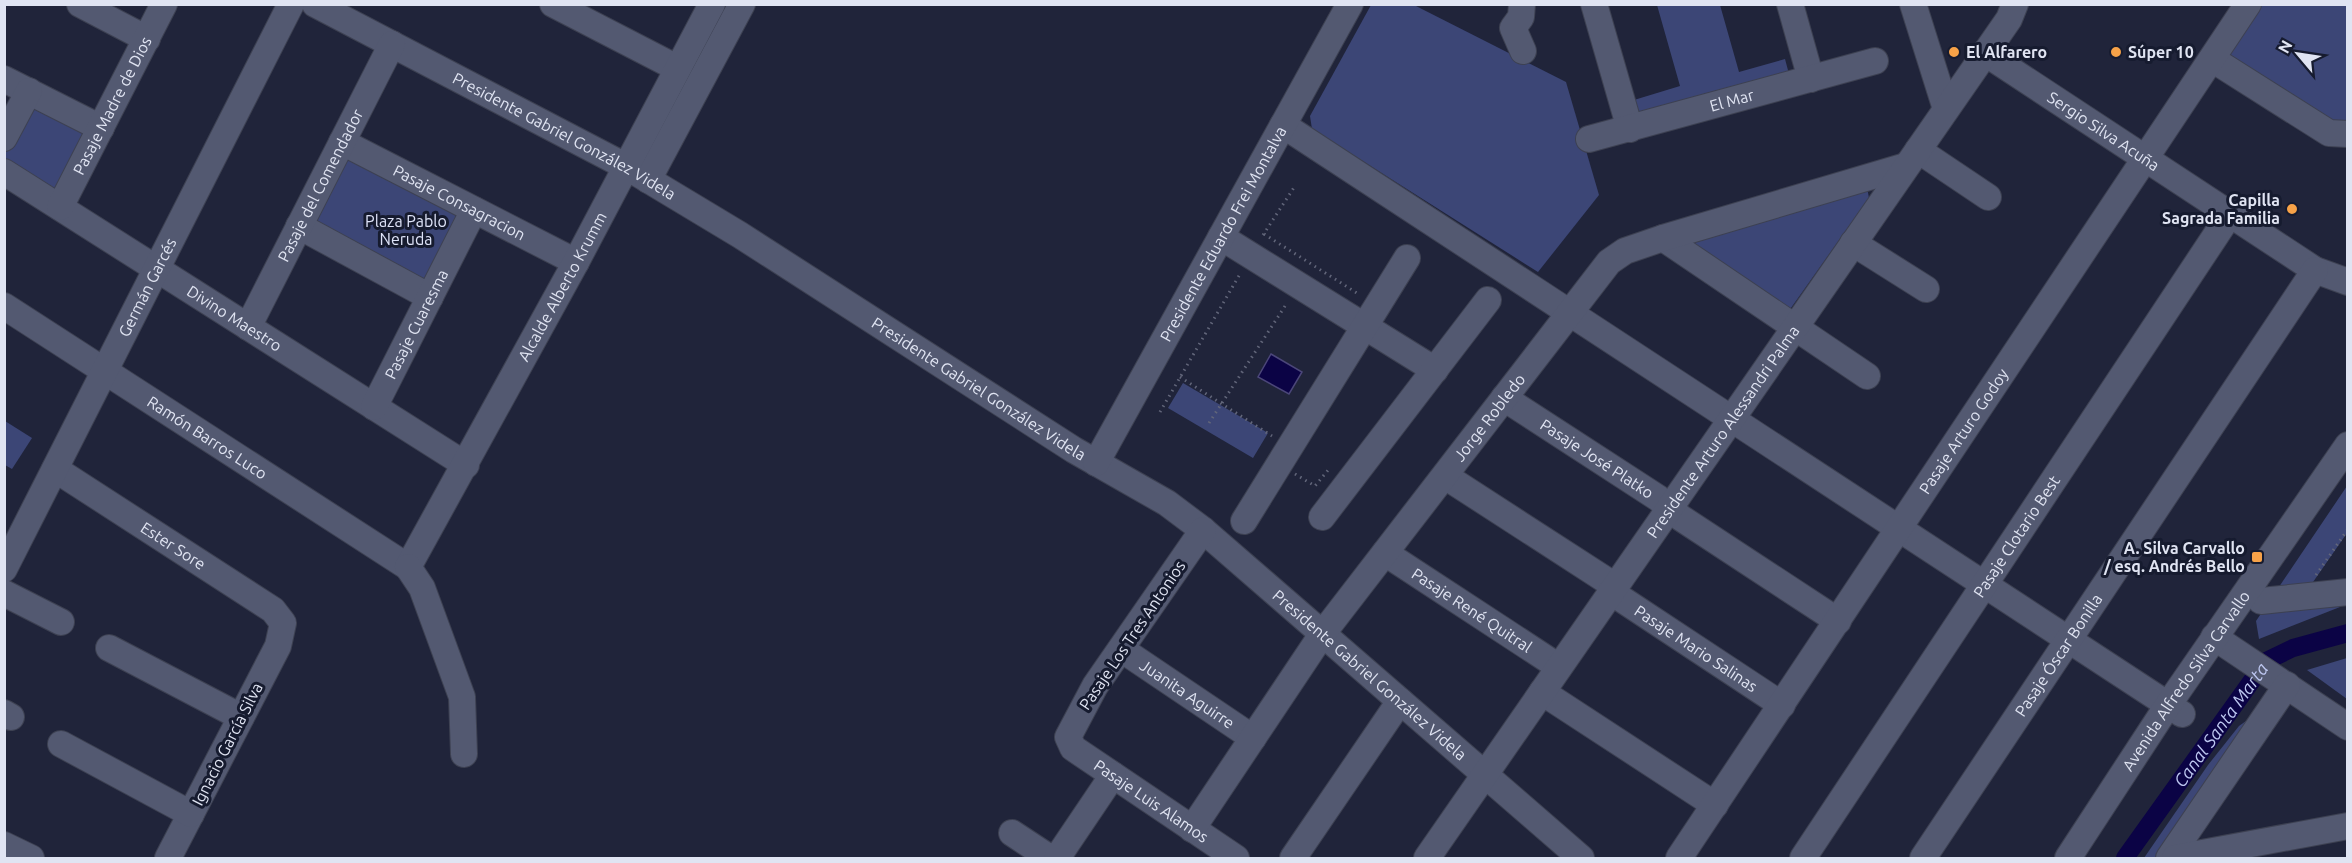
<svg xmlns="http://www.w3.org/2000/svg" width="2352" height="863" viewBox="0 0 2352 863" font-family="Ubuntu,sans-serif">
  <style>
    .green { fill: #3c4676 }
    .water { fill: #0b0345; stroke: #4b4679; stroke-width: 1.5 }
    .lines { fill: none; stroke-linecap: round; stroke-linejoin: round }
    .canal { stroke: #0b0345; stroke-width: 18 }
    .minor-casing { stroke: #3d4152; stroke-width: 28 }
    .path { stroke: #62667a; stroke-width: 3; stroke-dasharray: 1.5 4.5; stroke-linecap: butt }
    .minor { stroke: #535971; stroke-width: 26 }
    .poi-dot { fill: #f7a248; stroke: #161b2f; stroke-width: 2 }
    .labels { text-anchor: middle; dominant-baseline: central; stroke-width: 6; stroke-linejoin: round; paint-order: stroke }
    .poi-label { font-size: 16px; font-weight: bold; fill: #e0e4f2; stroke: #161b2f; text-anchor: start }
    .street-label { font-size: 16px; fill: #e0e4f2; stroke: #161b2f }
    .park-label { font-size: 16px; fill: #dee3f8; stroke: #161b2f }
    .water-label { font-size: 18px; font-style: italic; fill: #bdc7f0; stroke: #161b2f }
  </style>
  <rect width="100%" height="100%" fill="#20243a"/>
  <g class="green">
    <polygon points="1371,5 1414,5 1566,82 1599,195 1538,272 1312,129 1310,116"/>
    <polygon points="1657,5 1720,5 1739,72 1785,59 1789,74 1639,117 1634,100 1680,86"/>
    <polygon points="2255,5 2346,5 2347,130 2218,59"/>
    <polygon points="24,105 88,127 60,192 5,168 4,143"/>
    <polygon points="339,154 464,210 430,286 308,228"/>
    <polygon points="1867,187 1869,198 1786,315 1682,239"/>
    <polygon points="1183,383 1268,433 1253,458 1168,408"/>
    <polygon points="5,421 32,438 12,469 5,465"/>
    <polygon points="2347,486 2347,533 2295,608 2340,607 2259,639 2256,621"/>
    <polygon points="2347,658 2347,699 2307,670"/>
    <polygon points="2271,703 2165,858 2144,858 2208,765 2239,726"/>
  </g>
  <polygon class="water" points="1271,354 1302,372 1289,394 1258,377"/>
  <g class="lines">
    <path class="canal" id="s1" d="M2125,858L2266,661L2293,648L2348,633"/>
    <defs>
      <g id="minor">
        <polyline points="80,4 147,39"/>
        <path id="s2" d="M315,4L627,167L740,235L1074,450L1167,503L1203,530L1581,858"/>
        <polyline points="553,4 677,68"/>
        <polyline points="1522,4 1521,17 1513,28 1523,51"/>
        <polyline points="1594,4 1630,129"/>
        <polyline points="1790,4 1811,79"/>
        <polyline points="1913,4 1946,109"/>
        <path id="s3" d="M1985,53L2315,270L2348,282"/>
        <polyline points="2212,59 2329,133 2348,134"/>
        <polyline points="4,79 101,128"/>
        <polyline points="1283,125 2182,714"/>
        <polyline points="4,138 29,91"/>
        <path id="s4" d="M1589,139L1875,61"/>
        <path id="s5" d="M342,142L576,262"/>
        <polyline points="1918,150 1988,197"/>
        <path id="s6" d="M4,172L466,465"/>
        <polyline points="648,180 742,4"/>
        <path id="s7" d="M60,207L164,4"/>
        <polyline points="299,226 430,297"/>
        <polyline points="1221,237 1435,370"/>
        <polyline points="1663,238 1867,376"/>
        <polyline points="1853,243 1926,289"/>
        <path id="s8" d="M4,306L408,567"/>
        <path id="s9" d="M248,327L392,44"/>
        <path id="s10" d="M1504,398L1658,498L1681,518L1838,621"/>
        <path id="s11" d="M374,407L474,210"/>
        <path id="s12" d="M1096,463L1350,4"/>
        <path id="s13" d="M55,469L273,610L283,623L278,646L168,858"/>
        <polyline points="1445,476 1615,586"/>
        <polyline points="1322,517 1488,300"/>
        <polyline points="1244,521 1407,258"/>
        <path id="s14" d="M1203,530L1095,686L1068,737L1073,748L1236,858"/>
        <path id="s15" d="M1385,553L1559,667"/>
        <path id="s16" d="M408,567L576,262L712,4"/>
        <polyline points="408,567 422,588 462,697 464,754"/>
        <path id="s17" d="M4,569L291,4"/>
        <path id="s18" d="M1611,592L1782,705"/>
        <polyline points="4,593 61,622"/>
        <polyline points="2261,601 2348,592"/>
        <polyline points="2214,637 2348,727"/>
        <polyline points="109,648 241,717"/>
        <path id="s19" d="M1121,649L1253,738"/>
        <polyline points="1542,692 1715,805"/>
        <polyline points="4,713 11,717"/>
        <polyline points="61,744 191,814"/>
        <path id="s20" d="M1192,829L1323,633L1609,262L1625,251L1663,238L1906,166"/>
        <polyline points="1012,833 1050,858"/>
        <polyline points="4,845 31,858"/>
        <polyline points="1057,858 1113,775"/>
        <polyline points="1293,858 1400,701"/>
        <path id="s21" d="M1427,858L2009,19L2015,4"/>
        <path id="s22" d="M1679,858L2248,4"/>
        <path id="s23" d="M1803,858L2230,214"/>
        <path id="s24" d="M1923,858L2315,270"/>
        <path id="s25" d="M2068,858L2168,705L2348,445"/>
        <polyline points="2169,858 2287,685"/>
        <polyline points="2175,858 2348,826"/>
      </g>
    </defs>
    <use href="#minor" class="minor-casing"/>
    <g class="path">
      <polyline points="1264,234 1360,295"/>
      <polyline points="1263,235 1295,186"/>
      <polyline points="1180,377 1272,436"/>
      <polyline points="1160,412 1240,274"/>
      <polyline points="1209,423 1287,303"/>
      <polyline points="1295,474 1315,486 1329,469 1331,470"/>
      <polyline points="2316,575 2348,529"/>
    </g>
    <use href="#minor" class="minor"/>
  </g>
  <g class="poi-dot">
    <circle cx="1954" cy="52" r="6"/>
    <circle cx="2116" cy="52" r="6"/>
    <circle cx="2292" cy="209" r="6"/>
    <rect x="2251" y="551" width="12" height="12" rx="3"/>
  </g>
  <g class="labels">
    <g class="poi-label">
      <text x="1966" y="52">El Alfarero</text>
      <text x="2128" y="52">Súper 10</text>
      <text x="2280" y="200" text-anchor="end">Capilla<tspan x="2280" dy="18">Sagrada Familia</tspan></text>
      <text x="2245" y="548" text-anchor="end">A. Silva Carvallo<tspan x="2245" dy="18">/ esq. Andrés Bello</tspan></text>
    </g>
    <g class="street-label">
      <text stroke="none"><textPath href="#s4" startOffset="148">El Mar</textPath></text>
      <text stroke="none"><textPath href="#s7" startOffset="114">Pasaje Madre de Dios</textPath></text>
      <text stroke="none"><textPath href="#s3" startOffset="142">Sergio Silva Acuña</textPath></text>
      <text stroke="none"><textPath href="#s2" startOffset="282">Presidente Gabriel González Videla</textPath></text>
      <text stroke="none"><textPath href="#s9" startOffset="159">Pasaje del Comendador</textPath></text>
      <text stroke="none"><textPath href="#s5" startOffset="132">Pasaje Consagracion</textPath></text>
      <text stroke="none"><textPath href="#s12" startOffset="262">Presidente Eduardo Frei Montalva</textPath></text>
      <text stroke="none"><textPath href="#s17" startOffset="316">Germán Garcés</textPath></text>
      <text stroke="none"><textPath href="#s16" startOffset="320">Alcalde Alberto Krumm</textPath></text>
      <text stroke="none"><textPath href="#s6" startOffset="273">Divino Maestro</textPath></text>
      <text stroke="none"><textPath href="#s11" startOffset="93">Pasaje Cuaresma</textPath></text>
      <text stroke="none"><textPath href="#s2" startOffset="768">Presidente Gabriel González Videla</textPath></text>
      <text stroke="none"><textPath href="#s20" startOffset="508">Jorge Robledo</textPath></text>
      <text stroke="none"><textPath href="#s21" startOffset="519">Presidente Arturo Alessandri Palma</textPath></text>
      <text stroke="none"><textPath href="#s22" startOffset="513">Pasaje Arturo Godoy</textPath></text>
      <text stroke="none"><textPath href="#s8" startOffset="242">Ramón Barros Luco</textPath></text>
      <text stroke="none"><textPath href="#s10" startOffset="111">Pasaje José Platko</textPath></text>
      <text stroke="none"><textPath href="#s23" startOffset="386">Pasaje Clotario Best</textPath></text>
      <text stroke="none"><textPath href="#s13" startOffset="141">Ester Sore</textPath></text>
      <text stroke="none"><textPath href="#s15" startOffset="104">Pasaje René Quitral</textPath></text>
      <text transform="translate(1132 635) rotate(-56)">Pasaje Los Tres Antonios</text>
      <text stroke="none"><textPath href="#s18" startOffset="102">Pasaje Mario Salinas</textPath></text>
      <text stroke="none"><textPath href="#s24" startOffset="244">Pasaje Óscar Bonilla</textPath></text>
      <text stroke="none"><textPath href="#s2" startOffset="1254">Presidente Gabriel González Videla</textPath></text>
      <text stroke="none"><textPath href="#s25" startOffset="213">Avenida Alfredo Silva Carvallo</textPath></text>
      <text stroke="none"><textPath href="#s19" startOffset="80">Juanita Aguirre</textPath></text>
      <text transform="translate(227 744) rotate(-63)">Ignacio García Silva</text>
      <text stroke="none"><textPath href="#s14" startOffset="354">Pasaje Luis Alamos</textPath></text>
    </g>
    <g class="park-label">
      <text x="406" y="221">Plaza Pablo<tspan x="406" dy="18">Neruda</tspan></text>
    </g>
    <g class="water-label">
      <text stroke="none"><textPath href="#s1" startOffset="164">Canal Santa Marta</textPath></text>
    </g>
  </g>
  <rect width="2352" height="863" fill="none" stroke="#e0e4f2" stroke-width="12"/>
  <g transform="translate(2298 54) rotate(299)" stroke="#161b2f" stroke-width="4.5" paint-order="stroke">
  <path d="M0-4.5L10 22L0 15L-10 22Z" fill="#e0e4f2"/>
  <text y="-9" font-size="16" font-weight="bold" text-anchor="middle" fill="#e0e4f2">N</text>
  </g>
</svg>
